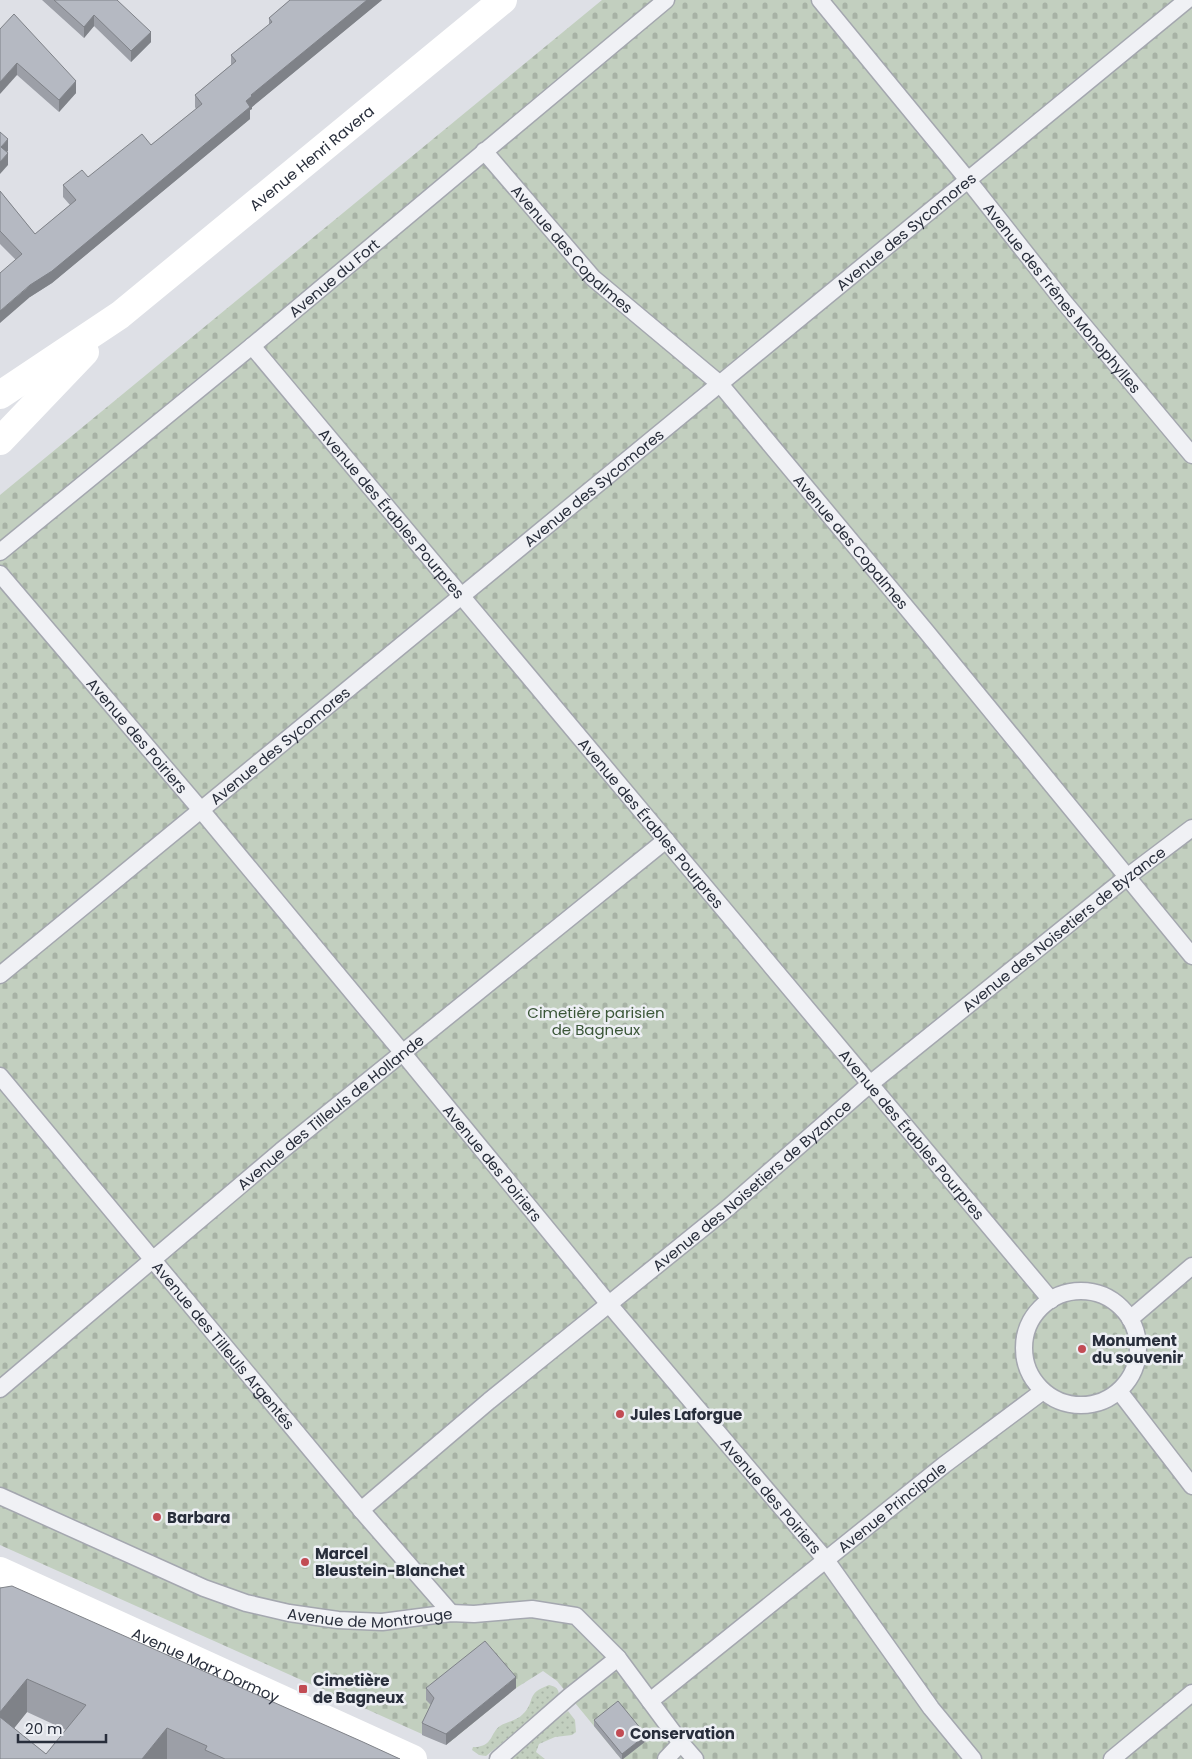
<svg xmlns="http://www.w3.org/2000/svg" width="1192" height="1759" viewBox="0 0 1192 1759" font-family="Poppins,sans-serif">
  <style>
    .grass { fill: url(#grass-dots) }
    .cemetery { fill: url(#cemetery-stones) }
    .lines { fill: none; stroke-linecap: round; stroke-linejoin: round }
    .lane-casing { stroke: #a4a7af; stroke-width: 19 }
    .lane { stroke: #f0f1f5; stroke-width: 16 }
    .secondary { stroke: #fff; stroke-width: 28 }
    .wall { fill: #9c9fa7; fill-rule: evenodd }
    .shaded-wall { fill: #7f8288 }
    .building { fill: #b5b9c2; stroke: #7f8288 }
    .poi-dot { fill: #c24c54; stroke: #edeff4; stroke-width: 2 }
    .labels { text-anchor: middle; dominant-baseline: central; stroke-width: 5; stroke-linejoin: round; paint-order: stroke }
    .street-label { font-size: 15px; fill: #282e3b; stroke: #edeff4 }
    .park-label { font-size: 15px; fill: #3a5637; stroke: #edeff4 }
    .poi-label { font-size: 15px; font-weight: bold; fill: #282e3b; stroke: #edeff4; text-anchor: start }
  </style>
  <defs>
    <pattern id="grass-dots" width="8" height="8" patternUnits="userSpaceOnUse" patternTransform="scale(1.25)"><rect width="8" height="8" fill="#c2cfbf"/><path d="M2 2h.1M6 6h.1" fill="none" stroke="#a7b2a5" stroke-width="1.8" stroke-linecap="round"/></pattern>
    <pattern id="cemetery-stones" width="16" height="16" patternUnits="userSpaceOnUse" patternTransform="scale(1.25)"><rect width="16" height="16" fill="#c2cfbf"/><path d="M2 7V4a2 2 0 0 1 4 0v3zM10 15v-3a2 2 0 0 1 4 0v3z" fill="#a7b2a5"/></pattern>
  </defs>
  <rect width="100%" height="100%" fill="#dee0e6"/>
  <g class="grass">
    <path d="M549,1685C557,1687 559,1689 559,1697L486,1756L479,1755L472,1750L473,1747C476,1747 479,1747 481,1746C492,1744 492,1731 500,1726C508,1721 517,1721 524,1713C536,1700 525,1694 549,1685Z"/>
    <polygon points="568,1711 575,1720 576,1732 572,1735 555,1737 539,1744 536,1752 545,1759 511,1759 513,1754"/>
  </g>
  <polygon class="cemetery" points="602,0 1192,0 1192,1759 621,1759 557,1681 543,1671 516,1688 450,1742 442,1743 0,1545 0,495"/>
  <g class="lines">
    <defs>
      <g id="lane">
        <path id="s1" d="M820,0L968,180L1064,302L1192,455"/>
        <path id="s2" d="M484,151L593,278L720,384L925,630L1192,956"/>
        <path id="s3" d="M252,346L1051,1300"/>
        <path id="s4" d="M0,552L252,346L666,0"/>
        <path id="s5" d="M0,574L201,810L402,1052L608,1303L826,1560L931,1708L973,1759"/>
        <path id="s6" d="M0,975L1187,0"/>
        <path id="s7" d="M0,1076L361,1510L451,1613"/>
        <circle cx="1081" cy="1348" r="57"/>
        <polyline points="1130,1319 1192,1266"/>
        <path id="s8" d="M0,1389L281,1151L666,840"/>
        <polyline points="1119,1391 1192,1486"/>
        <path id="s9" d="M0,1496L204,1588L246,1603L289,1613L338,1620L382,1622L451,1613L474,1614L532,1609L576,1616L618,1658L681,1743L695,1759"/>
        <path id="s10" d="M361,1510L489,1401L729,1207L870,1084L1127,877L1192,828"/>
        <path id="s11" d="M650,1701L944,1465L1043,1391"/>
        <polyline points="498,1759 570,1696 618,1658"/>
        <polyline points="666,1759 681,1743"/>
        <polyline points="1112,1759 1192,1693"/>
      </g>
    </defs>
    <use href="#lane" class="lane-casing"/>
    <use href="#lane" class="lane"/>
    <g class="secondary">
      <path id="s12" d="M0,395L120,315L503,0"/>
      <polyline points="0,441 85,352"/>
      <path id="s13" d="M0,1571L413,1759"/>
    </g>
  </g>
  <g class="wall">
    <polygon points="42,0 117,0 151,42 131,62 94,26 84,38"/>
    <polygon points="290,0 382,0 252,107 252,109 250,110 250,119 52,283 30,297 16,260 0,244 0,191 35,234 70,205 63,197 63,185 88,177 151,145 196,109 195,107 195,95 231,65 231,55 269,25 269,18"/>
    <polygon points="0,29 76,93 59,112 17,75"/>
    <path d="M0,1588L400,1759H0ZM27,1712L66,1730L46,1754L14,1728Z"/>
    <polygon points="426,1688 516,1688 446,1745 422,1735 422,1723 431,1705 426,1700"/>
    <polygon points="594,1720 646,1741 623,1759 621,1759 594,1726"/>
  </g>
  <g class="shaded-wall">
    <polygon points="367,0 382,0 252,107 252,109 250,110 250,119 52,283 30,297 0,323 0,311 246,101 251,95"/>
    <polygon points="94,15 94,26 84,38 84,27"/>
    <polygon points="151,32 151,42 131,62 131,51"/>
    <polygon points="17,63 17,75 0,94 0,82"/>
    <polygon points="76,81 76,93 59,112 59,100"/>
    <polygon points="8,139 8,151 1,159 1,147"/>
    <polygon points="8,153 8,165 0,174 0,162"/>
    <polygon points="516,1677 516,1688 446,1745 446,1734"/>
    <polygon points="27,1679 27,1712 0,1746 0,1712"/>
    <polygon points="167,1728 167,1759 142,1759"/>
    <polygon points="646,1735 646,1741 623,1759 622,1759 622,1754"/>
  </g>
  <g class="building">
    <polygon points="54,0 117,0 151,32 131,51 94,15 84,27"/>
    <polygon points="290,0 367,0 251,95 252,96 246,101 250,107 52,271 30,285 0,311 0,273 22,254 0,231 0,191 35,234 76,200 63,185 82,170 88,177 142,134 151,145 202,104 195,95 236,61 231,55 272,22 269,18"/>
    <polygon points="14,14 76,81 59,100 17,63 0,82 0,29"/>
    <polygon points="0,132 8,139 1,147 8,153 0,162"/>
    <polygon points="12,1586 363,1742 400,1759 225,1759 205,1750 207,1746 167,1728 142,1759 0,1759 0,1717 46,1754 86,1705 27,1679 0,1712 0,1588"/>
    <polygon points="485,1641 516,1677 446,1734 422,1723 434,1698 426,1688"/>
    <polygon points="618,1701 646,1735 622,1754 594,1720"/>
  </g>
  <g class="poi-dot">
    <circle cx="1082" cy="1349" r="5"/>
    <circle cx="620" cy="1414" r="5"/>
    <circle cx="157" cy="1517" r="5"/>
    <circle cx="305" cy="1562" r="5"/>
    <rect x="298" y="1684" width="10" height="10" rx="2.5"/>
    <circle cx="620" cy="1733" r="5"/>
  </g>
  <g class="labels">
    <g class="street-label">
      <text stroke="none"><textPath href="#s12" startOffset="392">Avenue Henri Ravera</textPath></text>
      <text stroke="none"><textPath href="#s6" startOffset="1172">Avenue des Sycomores</textPath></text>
      <text stroke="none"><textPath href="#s2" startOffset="132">Avenue des Copalmes</textPath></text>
      <text stroke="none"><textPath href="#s4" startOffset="432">Avenue du Fort</textPath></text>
      <text stroke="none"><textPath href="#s1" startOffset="384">Avenue des Frênes Monophylles</textPath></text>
      <text stroke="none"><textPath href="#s6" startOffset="768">Avenue des Sycomores</textPath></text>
      <text stroke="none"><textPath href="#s3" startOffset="218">Avenue des Érables Pourpres</textPath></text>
      <text stroke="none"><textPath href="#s2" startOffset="538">Avenue des Copalmes</textPath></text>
      <text stroke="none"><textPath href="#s5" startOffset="212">Avenue des Poiriers</textPath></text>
      <text stroke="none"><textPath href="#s6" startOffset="362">Avenue des Sycomores</textPath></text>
      <text stroke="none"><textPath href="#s3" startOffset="622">Avenue des Érables Pourpres</textPath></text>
      <text stroke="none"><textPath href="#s10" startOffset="912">Avenue des Noisetiers de Byzance</textPath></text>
      <text stroke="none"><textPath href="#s8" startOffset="431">Avenue des Tilleuls de Hollande</textPath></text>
      <text stroke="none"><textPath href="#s3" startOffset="1028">Avenue des Érables Pourpres</textPath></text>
      <text stroke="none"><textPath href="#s5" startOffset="768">Avenue des Poiriers</textPath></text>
      <text stroke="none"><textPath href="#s10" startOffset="508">Avenue des Noisetiers de Byzance</textPath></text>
      <text stroke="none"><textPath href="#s7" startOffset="350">Avenue des Tilleuls Argentés</textPath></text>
      <text stroke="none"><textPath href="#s5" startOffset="1202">Avenue des Poiriers</textPath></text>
      <text stroke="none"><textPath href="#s11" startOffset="310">Avenue Principale</textPath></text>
      <text stroke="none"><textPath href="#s9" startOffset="394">Avenue de Montrouge</textPath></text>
      <text stroke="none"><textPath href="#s13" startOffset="226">Avenue Marx Dormoy</textPath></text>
    </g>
    <g class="park-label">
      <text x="596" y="1012">Cimetière parisien<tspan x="596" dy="17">de Bagneux</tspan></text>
    </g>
    <g class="poi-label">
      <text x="1092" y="1340">Monument<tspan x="1092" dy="17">du souvenir</tspan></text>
      <text x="630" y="1414">Jules Laforgue</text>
      <text x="167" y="1517">Barbara</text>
      <text x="315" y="1553">Marcel<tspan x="315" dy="17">Bleustein-Blanchet</tspan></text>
      <text x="313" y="1680">Cimetière<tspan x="313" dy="17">de Bagneux</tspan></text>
      <text x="630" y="1733">Conservation</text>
    </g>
  </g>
  <path d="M18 1734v8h88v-8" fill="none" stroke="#282e3b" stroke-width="2.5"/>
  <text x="25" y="1734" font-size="15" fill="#282e3b" stroke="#edeff4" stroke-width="4" paint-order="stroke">20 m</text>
</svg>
